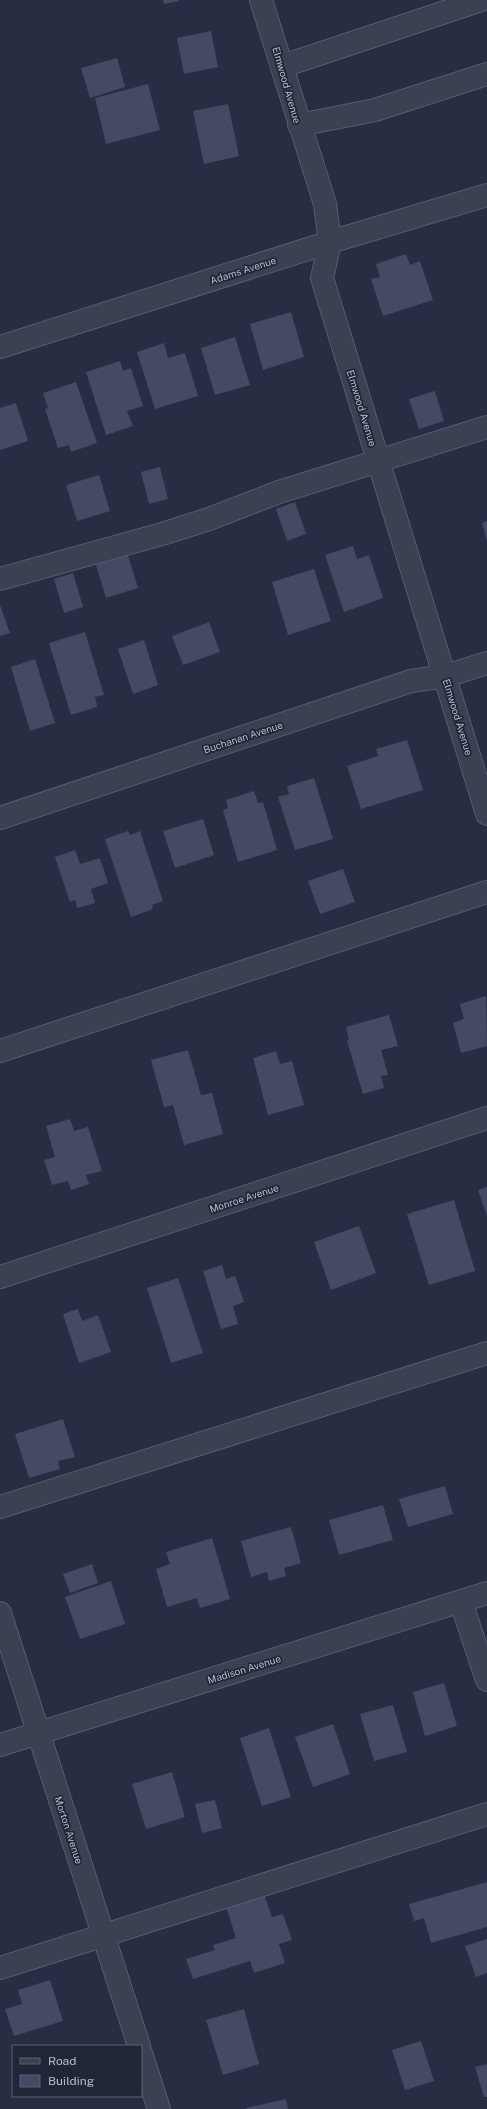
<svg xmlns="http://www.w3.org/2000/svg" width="487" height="2109" viewBox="0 0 487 2109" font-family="'Public Sans',sans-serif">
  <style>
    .building { fill: #444a63 }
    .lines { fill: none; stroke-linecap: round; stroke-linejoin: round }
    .minor-casing { stroke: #575b6d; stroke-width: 24 }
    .minor { stroke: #3b4053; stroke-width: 22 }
    .labels { text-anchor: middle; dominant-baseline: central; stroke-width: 3.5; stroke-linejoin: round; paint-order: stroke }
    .street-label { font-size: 10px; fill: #b9bccd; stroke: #202538 }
  </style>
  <rect width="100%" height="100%" fill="#272d43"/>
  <g class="building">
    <polygon points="163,0 179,0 179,1 164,4"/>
    <polygon points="211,31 218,67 184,74 177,38"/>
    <polygon points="117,58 125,87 90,98 81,68"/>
    <polygon points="148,84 160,130 106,144 95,98"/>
    <polygon points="228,104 239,156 204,164 193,111"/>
    <polygon points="406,254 410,265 420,261 433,300 383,316 371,279 380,277 376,264"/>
    <polygon points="291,312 304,357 263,370 250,324"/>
    <polygon points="235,337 250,385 215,395 201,348"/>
    <polygon points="164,343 168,358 185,353 198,396 155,409 137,352"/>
    <polygon points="120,361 123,371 131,368 143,406 127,411 133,426 106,435 86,372"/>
    <polygon points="76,382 97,443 71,452 69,445 58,448 45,409 48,408 43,393"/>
    <polygon points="435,391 444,421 419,429 409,399"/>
    <polygon points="16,403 28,441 0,450 0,408"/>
    <polygon points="160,467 168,499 149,504 141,472"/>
    <polygon points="99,475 110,511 77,521 66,485"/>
    <polygon points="295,502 306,534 287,541 276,509"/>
    <polygon points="487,521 487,541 482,523"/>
    <polygon points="353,546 357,559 369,555 383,598 344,612 325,555"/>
    <polygon points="128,555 138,588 106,598 96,565"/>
    <polygon points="314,569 331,621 288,635 272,582"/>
    <polygon points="73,573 83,607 64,613 54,579"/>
    <polygon points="0,605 10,633 0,636"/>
    <polygon points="209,622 220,652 183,665 172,636"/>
    <polygon points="85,632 104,695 95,697 97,707 71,715 49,643"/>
    <polygon points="144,640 158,685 133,694 118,649"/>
    <polygon points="35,659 55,723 30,731 11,667"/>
    <polygon points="407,740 423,790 361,809 347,766 378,756 376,749"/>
    <polygon points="314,778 333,839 295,850 278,797 289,794 287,786"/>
    <polygon points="254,791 258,803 263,802 277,850 238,862 223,810 228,808 226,800"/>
    <polygon points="203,819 214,855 175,868 163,831"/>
    <polygon points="128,831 130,835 140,831 163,901 152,905 153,909 131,917 105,839"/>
    <polygon points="75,850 80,864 100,858 108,883 91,889 95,903 77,908 75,900 70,902 55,857"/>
    <polygon points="343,869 355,902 320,914 308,881"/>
    <polygon points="486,996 487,1046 461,1053 453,1023 464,1019 460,1004"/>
    <polygon points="389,1015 398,1046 381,1050 388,1075 381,1076 384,1088 363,1094 347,1041 349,1040 346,1027"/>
    <polygon points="188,1050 201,1095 212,1093 223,1134 184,1145 173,1105 164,1107 151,1060"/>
    <polygon points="276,1051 280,1064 292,1061 304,1105 268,1115 253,1058"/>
    <polygon points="70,1119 74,1131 88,1127 102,1171 86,1175 89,1184 71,1190 68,1181 52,1185 44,1160 55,1157 46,1126"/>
    <polygon points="487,1187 487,1216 478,1190"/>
    <polygon points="454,1200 475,1271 429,1285 407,1214"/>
    <polygon points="359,1226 376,1273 331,1290 314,1242"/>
    <polygon points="222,1265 226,1279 235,1276 244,1302 233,1306 238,1324 221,1329 203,1271"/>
    <polygon points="178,1278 203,1353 171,1363 147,1288"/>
    <polygon points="78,1309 82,1321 98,1315 111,1352 79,1363 63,1314"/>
    <polygon points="63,1419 75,1457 58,1461 60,1469 29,1478 15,1434"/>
    <polygon points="445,1486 453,1514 408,1527 399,1499"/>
    <polygon points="383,1505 393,1540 339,1555 329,1520"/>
    <polygon points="291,1527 301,1563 284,1568 286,1576 269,1581 267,1572 251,1577 241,1541"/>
    <polygon points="212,1538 230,1599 200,1608 197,1598 167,1607 156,1569 170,1564 166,1552"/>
    <polygon points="92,1564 98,1583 70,1593 63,1574"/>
    <polygon points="111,1581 125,1624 80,1639 65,1597"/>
    <polygon points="444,1683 457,1726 425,1736 413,1692"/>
    <polygon points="393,1705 407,1752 374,1761 360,1714"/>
    <polygon points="333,1724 350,1774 313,1787 295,1737"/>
    <polygon points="269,1728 291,1797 262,1806 240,1738"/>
    <polygon points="172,1772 185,1817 146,1829 132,1784"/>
    <polygon points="215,1800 222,1828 202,1833 195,1804"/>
    <polygon points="487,1882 487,1927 431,1943 424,1918 414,1921 409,1904"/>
    <polygon points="263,1891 272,1917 283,1914 292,1940 279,1944 285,1963 254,1973 250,1961 193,1979 186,1959 215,1950 213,1945 236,1938 225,1903"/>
    <polygon points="487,1939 487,1973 476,1977 465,1946"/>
    <polygon points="50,1980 63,2021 14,2036 5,2009 22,2004 18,1990"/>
    <polygon points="244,2009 259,2064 223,2075 206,2020"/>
    <polygon points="421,2041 434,2081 405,2090 392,2050"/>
    <polygon points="487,2064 487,2097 484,2097 475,2067"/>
    <polygon points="286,2099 288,2109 246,2109 246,2108"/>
  </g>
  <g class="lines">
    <defs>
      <g id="minor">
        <polyline points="261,0 325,204 330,242 322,278 487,814"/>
        <polyline points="283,66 481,0"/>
        <polyline points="299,125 375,110 487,74"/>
        <polyline points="0,347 330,242 487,195"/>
        <polyline points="0,579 162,534 209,519 279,492 487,427"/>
        <polyline points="0,818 411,681 446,676 487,663"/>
        <polyline points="0,1051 487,892"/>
        <polyline points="0,1277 487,1118"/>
        <polyline points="0,1507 487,1353"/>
        <polyline points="461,1602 487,1680"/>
        <polyline points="0,1613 139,2046"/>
        <polyline points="0,1745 487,1593"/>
        <polyline points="0,1968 487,1814"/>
        <polyline points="141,2053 159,2109"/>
      </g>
    </defs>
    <use href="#minor" class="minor-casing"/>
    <use href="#minor" class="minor"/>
  </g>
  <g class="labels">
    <g class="street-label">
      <text transform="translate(287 85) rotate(74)">Elmwood Avenue</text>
      <text transform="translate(243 270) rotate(-18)">Adams Avenue</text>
      <text transform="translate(362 408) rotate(73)">Elmwood Avenue</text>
      <text transform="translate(458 717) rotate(73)">Elmwood Avenue</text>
      <text transform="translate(243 737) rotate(-18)">Buchanan Avenue</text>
      <text transform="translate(244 1198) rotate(-18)">Monroe Avenue</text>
      <text transform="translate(244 1669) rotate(-17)">Madison Avenue</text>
      <text transform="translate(69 1830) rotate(72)">Morton Avenue</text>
    </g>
  </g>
  <rect x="12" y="2045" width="130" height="52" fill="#202538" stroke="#5d6174"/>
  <rect x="20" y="2058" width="20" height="6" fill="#3b4053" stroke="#5d6174"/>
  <text x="48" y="2065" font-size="12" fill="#b9bccd">Road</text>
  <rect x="20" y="2075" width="20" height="12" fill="#444a63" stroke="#5d6174"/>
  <text x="48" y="2085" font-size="12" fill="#b9bccd">Building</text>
</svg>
